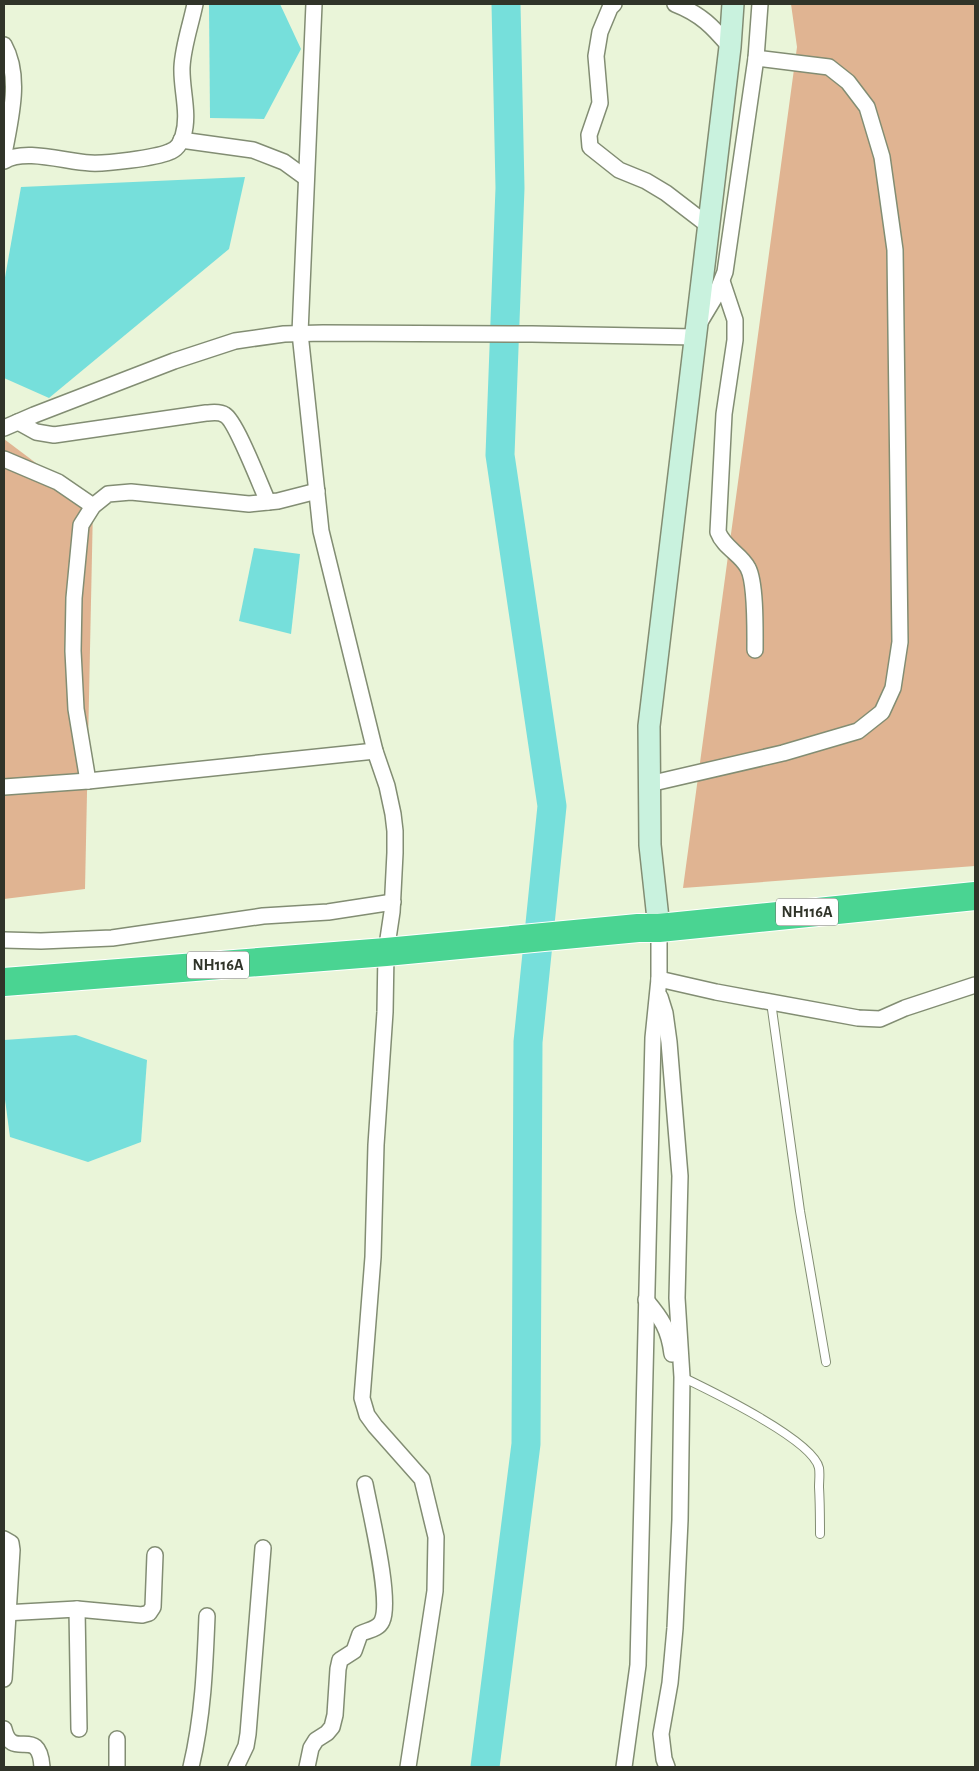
<svg xmlns="http://www.w3.org/2000/svg" width="979" height="1771" viewBox="0 0 979 1771" font-family="'Alegreya Sans',sans-serif">
  <style>
    .green { fill: #e0b492 }
    .water { fill: #76dfdb }
    .lines { fill: none; stroke-linecap: round; stroke-linejoin: round }
    .river { stroke: #76dfdb; stroke-width: 29 }
    .lane-casing { stroke: #828d73; stroke-width: 10 }
    .street-casing { stroke: #828d73; stroke-width: 18 }
    .secondary-casing { stroke: #828d73; stroke-width: 24 }
    .highway-casing { stroke: #fff; stroke-width: 30 }
    .lane { stroke: #fff; stroke-width: 8 }
    .street { stroke: #fff; stroke-width: 15 }
    .secondary { stroke: #c9f2de; stroke-width: 21 }
    .highway { stroke: #4ad492; stroke-width: 28 }
    .labels { text-anchor: middle; dominant-baseline: central; stroke-width: 4.5; stroke-linejoin: round; paint-order: stroke }
    .shield { fill: #fff; stroke: #6e7169; stroke-width: 1 }
    .shield-label { font-size: 16px; font-weight: bold; fill: #303429 }
  </style>
  <rect width="100%" height="100%" fill="#eaf5d9"/>
  <g class="green">
    <polygon points="791,4 975,4 975,866 683,888 797,47"/>
    <polygon points="4,439 93,506 85,889 4,899"/>
  </g>
  <g class="water">
    <polygon points="209,4 280,4 301,49 264,119 210,118"/>
    <polygon points="245,177 229,249 49,398 4,378 4,283 21,187"/>
    <polygon points="254,548 300,554 291,634 239,621"/>
    <polygon points="76,1035 147,1060 141,1142 88,1162 10,1137 4,1092 4,1040"/>
  </g>
  <g class="lines">
    <polyline class="river" points="485,1767 526,1444 528,1042 552,806 500,455 510,188 506,4"/>
    <defs>
      <g id="lane">
        <polyline points="771,1002 800,1211 826,1362"/>
        <path d="M682,1377C709,1390 813,1440 819,1468C820,1474 819,1481 819,1487C820,1503 820,1518 820,1534"/>
      </g>
      <g id="street">
        <polyline points="314,4 300,333 321,531 375,751 387,786 393,814 395,831 395,853 392,912 386,952 385,1012 376,1145 373,1257 362,1398 367,1415 375,1426 422,1479 436,1537 435,1591 408,1767"/>
        <polyline points="614,4 610,8 600,32 596,56 600,103 589,135 590,147 619,170 646,181 666,193 709,226"/>
        <path d="M675,4C701,14 713,27 730,47"/>
        <path d="M4,45C22,77 10,120 4,154"/>
        <polyline points="181,140 253,150 284,162 306,178"/>
        <path d="M4,161C25,148 66,162 90,163C106,164 155,158 169,152C176,150 181,143 183,136C190,114 181,89 182,67C183,46 191,24 195,4"/>
        <path d="M722,281L735,320V340L724,414L718,532C724,548 741,554 748,568C756,583 755,631 755,650"/>
        <polyline points="700,322 715,297 725,272 756,58 760,4"/>
        <path d="M18,422L36,432L54,435L206,413C212,413 219,411 225,415C236,421 261,487 268,502"/>
        <polyline points="4,428 34,415 174,361 235,341 284,334 323,333 532,334 696,337"/>
        <polyline points="4,459 58,482 93,506"/>
        <polyline points="88,781 76,709 73,651 74,598 81,525 93,506 108,494 131,492 249,504 278,501 317,491"/>
        <polyline points="649,784 783,753 858,731 882,712 893,688 900,642 895,250 882,157 867,107 848,82 829,67 756,58"/>
        <polyline points="4,787 88,781 375,751"/>
        <polyline points="4,940 41,941 112,938 263,916 328,912 393,902"/>
        <polyline points="659,979 716,992 858,1018 880,1019 905,1008 975,985"/>
        <polyline points="660,997 665,1013 669,1042 680,1176 677,1298 682,1377 680,1520 675,1628 670,1683 661,1734 664,1759 667,1767"/>
        <path d="M646,1300C661,1318 669,1329 672,1354"/>
        <polyline points="4,1539 11,1543 12,1550 4,1679"/>
        <polyline points="77,1609 79,1729"/>
        <polyline points="4,1613 77,1609 142,1615 149,1613 153,1607 155,1555"/>
        <path d="M4,1729C12,1762 39,1724 42,1767"/>
        <polyline points="117,1767 117,1739"/>
        <path d="M191,1767C203,1717 205,1667 207,1616"/>
        <polyline points="236,1767 246,1746 248,1734 263,1548"/>
        <path d="M307,1767L311,1748L316,1740L327,1733L332,1727L335,1715L338,1669L340,1660L354,1651L360,1634C367,1630 378,1630 382,1621C392,1600 370,1511 365,1484"/>
        <polyline points="624,1767 638,1665 653,1038 659,979 659,928"/>
      </g>
      <polyline id="secondary" points="659,928 650,845 649,726 730,47 733,4"/>
      <polyline id="highway" points="4,982 386,952 638,928 659,928 975,896"/>
    </defs>
    <use href="#lane" class="lane-casing"/>
    <use href="#street" class="street-casing"/>
    <use href="#secondary" class="secondary-casing"/>
    <use href="#highway" class="highway-casing"/>
    <use href="#lane" class="lane"/>
    <use href="#street" class="street"/>
    <use href="#secondary" class="secondary"/>
    <use href="#highway" class="highway"/>
  </g>
  <g class="labels">
    <g class="shield">
      <rect x="776" y="898.5" width="62" height="27" rx="4"/>
      <rect x="187" y="951.5" width="62" height="27" rx="4"/>
    </g>
    <g class="shield-label">
      <text x="807" y="912">NH116A</text>
      <text x="218" y="965">NH116A</text>
    </g>
  </g>
  <rect width="979" height="1771" fill="none" stroke="#303429" stroke-width="10"/>
</svg>
